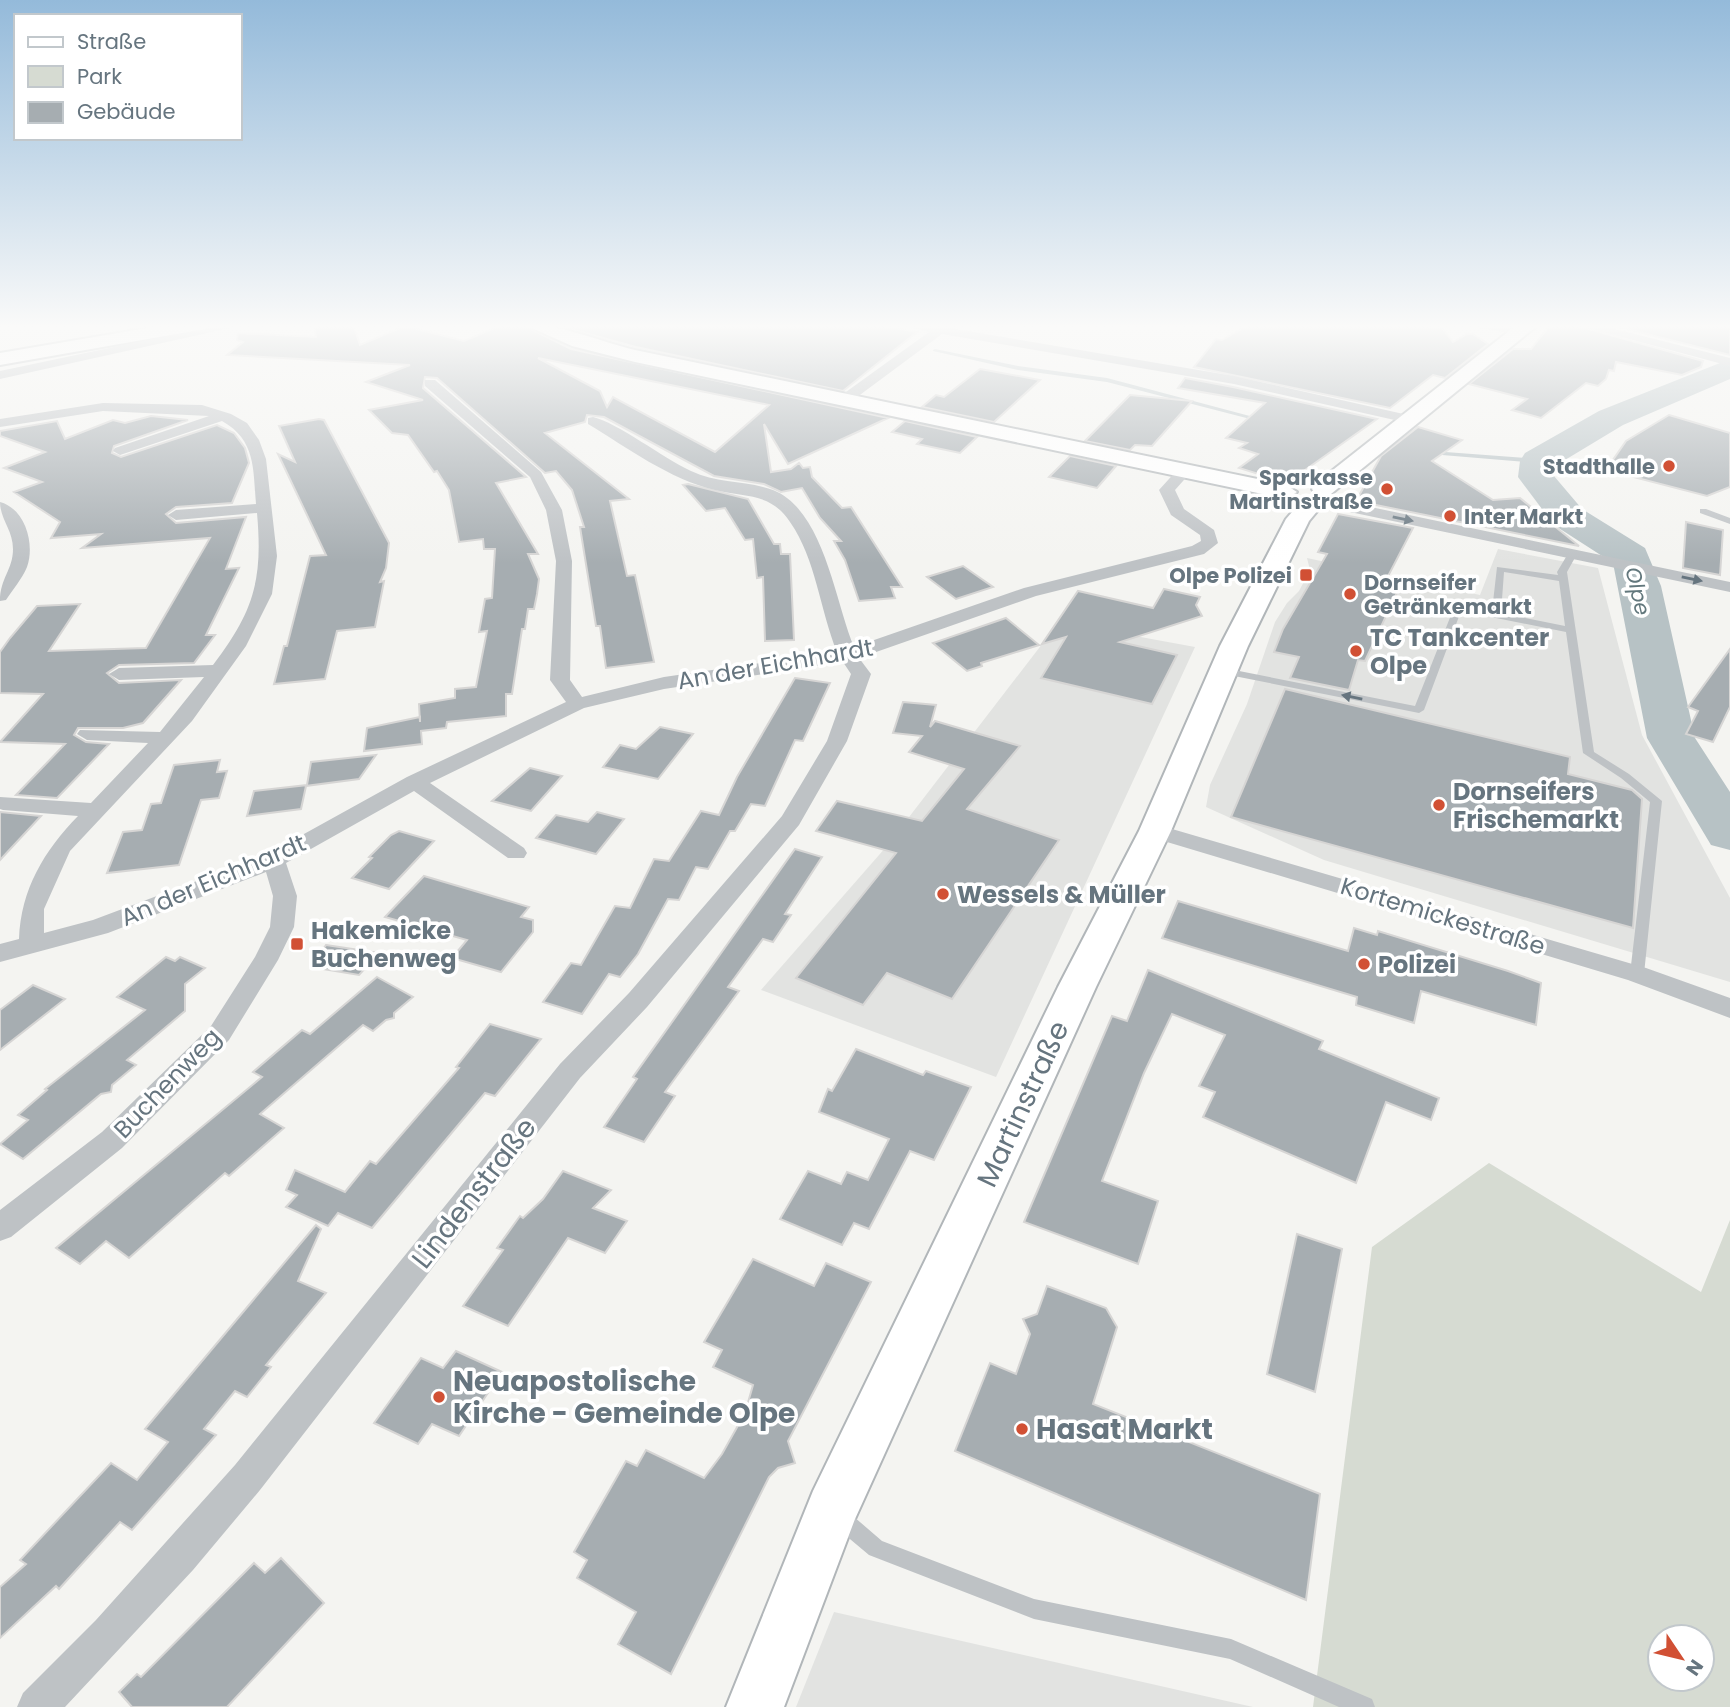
<svg xmlns="http://www.w3.org/2000/svg" width="1730" height="1707" viewBox="0 0 1730 1707" font-family="Poppins,sans-serif">
  <style>
    .built { fill: #e2e3e1 }
    .green { fill: #d6dbd2; fill-rule: evenodd }
    .lines { fill: none; stroke-linecap: round; stroke-linejoin: round }
    .stream { fill: #b7c2c5; fill-rule: evenodd }
    .river { fill: #b7c2c5; fill-rule: evenodd }
    .building { fill: #a6adb1; stroke: #d6d5d4; stroke-width: 2; fill-rule: evenodd }
    .secondary-casing { stroke: #b1b6b9; stroke-width: 4 }
    .lane { fill: #bec2c5; fill-rule: evenodd }
    .street { fill: #bec2c5; fill-rule: evenodd }
    .secondary { fill: #fff; fill-rule: evenodd }
    .oneway { fill: #66757f }
    .poi-dot { fill: #d15034; stroke: #fff; stroke-width: 2.5 }
    .labels { text-anchor: middle; dominant-baseline: central; stroke-width: 7; stroke-linejoin: round; paint-order: stroke }
    .far-poi-label { font-size: 21px; font-weight: bold; fill: #66757f; stroke: #fff; text-anchor: end }
    .far-water-label { font-size: 21px; font-style: italic; fill: #62777c; stroke: #fff }
    .poi-label { font-size: 24px; font-weight: bold; fill: #66757f; stroke: #fff; text-anchor: start }
    .street-label { font-size: 24px; fill: #66757f; stroke: #fff }
    .near-street-label { font-size: 28px; fill: #66757f; stroke: #fff }
    .near-poi-label { font-size: 28px; font-weight: bold; fill: #66757f; stroke: #fff; text-anchor: start }
  </style>
  <rect width="100%" height="100%" fill="#f4f4f1"/>
  <g class="built">
    <polygon points="1498,549 1598,568 1642,735 1730,898 1730,982 1324,860 1206,807 1210,785 1247,704 1275,622 1287,603 1299,591 1310,570 1307,558 1480,595"/>
    <polygon points="1059,622 1195,647 996,1077 761,990 886,847"/>
    <polygon points="834,1612 1253,1707 796,1707"/>
  </g>
  <path class="green" d="M1489,1163L1701,1292L1730,1220V1707H1313L1372,1247ZM1660,1637H1702V1679H1660Z"/>
  <g class="lines">
    <g class="stream">
      <polygon points="935,349 1018,366 1107,378 1261,419 1258,421 1107,382 1018,370 933,351 933,350"/>
      <polygon points="1432,451 1538,459 1541,461 1538,463 1430,454 1430,452"/>
    </g>
    <polygon class="river" points="1730,359 1730,379 1623,425 1555,466 1554,476 1582,509 1645,548 1661,586 1695,738 1730,792 1730,850 1711,845 1647,738 1613,563 1554,525 1518,477 1520,461 1525,453 1599,411"/>
  </g>
  <g class="building">
    <path d="M353,324L360,345L405,326L464,341L504,324H521L571,349L888,418L788,464L764,424L771,472L791,469L799,463L803,468L810,467L812,477L842,508L851,507L902,587H891L895,598L859,601L845,560L834,541H841L820,518L802,488L781,492L764,484L714,476L604,417L587,415L585,422L545,433L629,499L610,501L627,576L635,575L654,662L606,668L600,626H596L580,527H584L572,490L556,471L545,473L437,378L425,377L423,388L526,477L496,483L538,554H528L539,579L537,594L534,609H528L525,629H522L512,694H506V716L447,722L446,728L421,731L422,744L364,751L367,728L420,717V722L419,704L455,698V689L476,687L487,631L479,632L485,599L492,598L495,549H484L483,539L459,542L449,490L437,471L434,472L408,435L392,433L369,410L423,400L366,382L410,365L227,355L243,342L237,340L238,333L316,337L314,326ZM538,358L769,405L715,452L613,397L607,407L600,391Z"/>
    <polygon points="552,324 873,324 917,332 843,391 636,347"/>
    <polygon points="1250,324 1414,324 1442,328 1453,342 1467,334 1473,334 1488,344 1445,378 1433,375 1390,408 1194,367 1216,339 1222,340"/>
    <polygon points="1551,324 1571,324 1703,361 1701,367 1682,375 1616,362 1614,371 1609,370 1606,379 1598,386 1586,383 1541,418 1512,410 1527,399 1469,384 1513,349 1531,349"/>
    <polygon points="1607,324 1730,324 1730,355"/>
    <polygon points="980,369 1040,380 994,422 922,407 936,395 944,397"/>
    <polygon points="1185,378 1233,387 1377,419 1291,480 1272,474 1268,477 1239,468 1258,454 1239,448 1247,443 1226,438 1265,403 1178,388"/>
    <polygon points="1130,395 1192,401 1152,446 1135,445 1130,450 1085,441"/>
    <polygon points="1669,415 1730,433 1730,487 1707,496 1606,470 1626,441"/>
    <polygon points="151,416 188,420 114,446 112,453 121,457 217,425 234,433 245,448 249,463 232,503 176,507 166,514 176,523 246,517 226,569 239,568 206,635 215,635 194,663 119,665 107,673 119,683 181,680 143,723 123,728 78,728 74,735 86,742 109,744 57,798 16,795 65,744 0,742 43,694 0,693 0,652 10,638 37,606 80,604 49,651 146,648 210,538 82,548 101,534 51,538 60,522 14,492 42,482 4,468 45,452 0,436 0,431 57,421 65,439 113,420 125,423"/>
    <polygon points="319,419 324,420 389,543 386,568 380,582 384,581 375,627 337,631 325,679 274,684 284,646 287,646 310,556 326,555 278,454 295,462 279,426"/>
    <polygon points="905,421 977,437 960,453 917,444 922,439 892,432"/>
    <polygon points="1418,427 1462,440 1432,461 1493,500 1520,498 1579,546 1356,501 1381,456"/>
    <polygon points="1070,456 1116,466 1097,488 1049,477"/>
    <polygon points="688,484 748,499 774,544 780,544 781,554 790,554 794,640 765,641 763,577 757,578 753,539 745,540 725,508 706,511 683,485"/>
    <polygon points="1338,514 1413,528 1386,580 1401,584 1365,661 1358,660 1349,690 1290,678 1299,657 1274,652 1283,629 1327,554 1318,552"/>
    <polygon points="1686,522 1723,530 1720,575 1683,568"/>
    <polygon points="963,566 993,587 956,599 927,577"/>
    <polygon points="1164,589 1200,597 1196,605 1202,616 1120,642 1177,655 1152,704 1041,678 1066,637 1042,644 1078,591 1153,608"/>
    <polygon points="1006,618 1039,645 981,663 982,666 967,671 933,643"/>
    <polygon points="1730,649 1730,707 1713,742 1686,734 1698,711 1688,707"/>
    <polygon points="795,678 830,683 803,741 795,740 765,806 751,804 735,831 730,831 708,869 696,867 679,900 668,899 638,954 620,977 609,974 582,1014 543,1002 571,963 581,965 615,906 630,908 654,859 669,861 701,811 719,815 737,777"/>
    <polygon points="1285,689 1570,757 1568,774 1632,790 1642,799 1633,928 1231,817"/>
    <polygon points="903,702 936,705 930,727 935,721 1020,746 967,809 1059,840 952,999 887,973 863,1005 796,978 896,853 816,831 837,801 922,821 964,769 909,752 922,736 893,733"/>
    <polygon points="660,727 693,734 658,779 603,767 620,745 636,749"/>
    <polygon points="376,755 359,779 306,786 301,809 247,816 254,791 307,785 311,762"/>
    <polygon points="220,760 217,772 227,771 219,798 201,800 179,865 107,873 123,832 142,830 151,804 161,803 174,765"/>
    <polygon points="530,768 562,776 531,811 492,801"/>
    <polygon points="0,812 41,816 0,860"/>
    <polygon points="597,812 624,819 596,854 536,838 556,815 588,822"/>
    <polygon points="399,831 434,841 389,889 352,878 372,858 369,857 391,835"/>
    <polygon points="795,849 822,857 785,914 791,915 773,942 763,939 728,987 739,991 665,1092 675,1096 644,1142 604,1127 637,1079 633,1077"/>
    <polygon points="424,876 529,907 521,917 533,920 533,932 501,972 452,958 467,940 385,917"/>
    <polygon points="1178,901 1348,951 1354,928 1377,935 1378,931 1508,971 1541,983 1536,1025 1421,991 1414,1023 1356,1005 1357,997 1162,938"/>
    <polygon points="326,945 379,953 359,975 311,967"/>
    <polygon points="166,957 175,961 180,957 205,968 185,984 185,1011 127,1060 136,1065 112,1085 111,1092 101,1094 23,1159 0,1144 28,1120 18,1115 47,1090 45,1089 145,1010 117,997"/>
    <polygon points="1148,970 1323,1041 1319,1049 1439,1098 1431,1120 1386,1102 1356,1183 1203,1117 1215,1092 1199,1086 1225,1035 1172,1014 1144,1073 1102,1181 1158,1201 1138,1264 1024,1222 1112,1016 1127,1021"/>
    <polygon points="377,977 413,997 394,1013 394,1018 386,1020 373,1031 363,1025 260,1114 284,1128 229,1176 225,1173 129,1258 106,1241 80,1264 56,1248 262,1077 253,1072 302,1030 310,1034"/>
    <polygon points="33,985 65,999 0,1050 0,1010"/>
    <polygon points="490,1024 541,1039 495,1096 485,1093 372,1228 338,1213 328,1226 286,1207 297,1195 286,1190 295,1170 345,1192 370,1161 376,1164 459,1068 456,1067"/>
    <polygon points="856,1049 923,1075 926,1071 971,1087 934,1160 910,1151 869,1229 854,1223 842,1245 780,1219 808,1171 841,1184 847,1172 868,1180 889,1139 819,1112 828,1089 832,1091"/>
    <polygon points="563,1171 611,1190 593,1208 627,1221 605,1253 568,1238 508,1326 463,1306 503,1250 497,1248 520,1216 523,1218 543,1199"/>
    <polygon points="316,1225 321,1229 298,1281 326,1293 266,1365 271,1367 247,1397 235,1391 204,1429 216,1435 132,1530 120,1522 59,1589 56,1586 0,1638 0,1587 26,1564 20,1560 111,1463 137,1480 168,1442 145,1429"/>
    <polygon points="1297,1234 1342,1249 1315,1392 1267,1374"/>
    <polygon points="753,1259 814,1286 826,1263 871,1282 788,1441 795,1463 778,1468 769,1477 671,1674 618,1644 636,1612 577,1578 587,1560 574,1552 626,1461 637,1466 646,1450 704,1478 722,1454 745,1413 753,1385 713,1367 722,1350 704,1342"/>
    <polygon points="1047,1286 1106,1308 1117,1327 1093,1404 1320,1494 1306,1600 955,1451 990,1363 1016,1374 1030,1334 1023,1319 1037,1314"/>
    <polygon points="456,1351 502,1372 459,1436 432,1424 418,1444 374,1423 421,1358 443,1368"/>
    <polygon points="281,1558 324,1603 227,1707 132,1707 119,1692 137,1674 141,1677 254,1563 265,1573"/>
  </g>
  <g class="lines">
    <defs>
      <g id="secondary">
        <polygon points="171,324 214,324 205,329 0,365 0,353"/>
        <path d="M523,324C561,324 598,341 635,350L1286,485L1297,492L1286,499L635,362L572,346Z"/>
        <polygon points="1518,324 1539,324 1331,494 1315,494 1312,489 1315,484"/>
        <polygon points="1307,502 1315,504 1319,509 1309,521 1248,646 1171,831 1096,987 855,1519 784,1707 726,1707 813,1491 1058,987 1139,831 1220,646 1286,519 1299,504"/>
      </g>
    </defs>
    <use href="#secondary" class="secondary-casing"/>
    <g class="lane">
      <polygon points="1700,509 1706,509 1730,518 1730,524 1700,513"/>
      <path d="M1572,551L1577,554L1567,572L1594,752L1629,774L1662,801L1644,974L1642,977H1632L1630,974L1650,802L1621,778L1583,753L1566,632L1461,611L1424,710L1419,713L1224,674L1219,671L1224,668L1415,706L1455,605L1492,611L1497,567L1558,575L1557,572L1569,552ZM1504,572L1559,581L1565,626L1501,613Z"/>
      <polygon points="839,1507 846,1510 882,1541 1034,1599 1231,1639 1372,1699 1375,1707 1339,1707 1230,1659 1034,1619 869,1555 832,1524 829,1517 832,1510"/>
    </g>
    <g class="street">
      <polygon points="223,324 248,324 0,379 0,371"/>
      <polygon points="898,324 950,324 950,328 1234,376 1408,415 1415,419 1408,423 1234,384 942,334 849,403 839,403 839,397 929,332"/>
      <polygon points="1455,324 1496,324 1528,331 1522,335"/>
      <polygon points="1573,324 1595,324 1730,358 1730,366"/>
      <path d="M425,380H435L541,472L562,510L572,561L570,680L582,697L664,677L837,652C820,610 816,559 790,522C770,492 746,498 715,490C669,479 628,448 588,424V418L593,417C618,423 663,458 691,471C718,484 746,480 773,490C824,510 835,602 854,647L1024,588L1192,546L1201,541L1200,535L1171,515L1159,490L1178,469L1183,467L1191,472L1175,490L1184,509L1214,530L1218,543L1204,554L1036,596L859,658L871,674L847,741L799,825L647,1007L580,1078L260,1490L193,1570L65,1707H17L23,1693L96,1620L235,1465L560,1064L629,993L782,816L827,741L851,674L843,662L664,689L584,708L430,783L524,848L527,853L524,858H508L414,791L286,863L297,896L294,927L278,960L229,1040L122,1148L11,1237L0,1241V1210L102,1132L211,1026L255,957L270,927L273,896L266,872L108,933L0,962V944L19,939C21,889 44,851 78,816L3,810L0,809V797L91,803L148,743L87,740L77,734L80,730L160,732L204,677L119,680L109,674L119,668L213,665C254,611 263,580 257,513L176,520L168,515L176,510L256,504C253,469 256,440 222,421L120,455L113,451L115,448L209,416L103,411L0,427V419L103,403L202,405L231,414L247,423L259,440L266,459L277,556L272,594L246,646L192,721L70,851L44,909V933L93,920L266,855L407,777L566,702L550,680L556,561L546,510L530,477L425,386Z"/>
      <polygon points="1337,500 1730,582 1730,592 1331,508 1329,505"/>
      <path d="M0,502C26,509 35,545 27,567C22,579 13,589 6,600L0,601C0,578 13,570 13,549C13,530 0,519 0,502Z"/>
      <polygon points="1155,824 1646,968 1730,998 1730,1018 1628,980 1147,836 1144,831 1147,826"/>
    </g>
    <use href="#secondary" class="secondary"/>
  </g>
  <defs><path id="oneway-solid" d="M-6-.8H1V-3.2L6.5 0L1 3.2V.8H-6Z" transform="scale(1.75)"/></defs>
  <g class="oneway">
    <use href="#oneway-solid" transform="translate(1403 519) rotate(12)"/>
    <use href="#oneway-solid" transform="translate(1692 579) rotate(12)"/>
    <use href="#oneway-solid" transform="translate(1352 697) rotate(-169)"/>
  </g>
  <linearGradient id="sky" x2="0" y2="1"><stop stop-color="#94bada"/><stop offset="0.58" stop-color="#fafaf9"/><stop offset="1" stop-color="#fafaf9" stop-opacity="0"/></linearGradient>
  <rect width="1730" height="563" fill="url(#sky)"/>
  <g class="poi-dot">
    <circle cx="1669" cy="466" r="7"/>
    <circle cx="1387" cy="489" r="7"/>
    <circle cx="1450" cy="516" r="7"/>
    <rect x="1299" y="568" width="14" height="14" rx="3.5"/>
    <circle cx="1350" cy="594" r="7"/>
    <circle cx="1356" cy="651" r="7"/>
    <circle cx="1439" cy="805" r="7"/>
    <circle cx="943" cy="894" r="7"/>
    <rect x="290" y="937" width="14" height="14" rx="3.5"/>
    <circle cx="1364" cy="964" r="7"/>
    <circle cx="439" cy="1397" r="7"/>
    <circle cx="1022" cy="1429" r="7"/>
  </g>
  <g class="labels">
    <g class="far-poi-label">
      <text x="1655" y="466">Stadthalle</text>
      <text x="1373" y="477">Sparkasse<tspan x="1373" dy="24">Martinstraße</tspan></text>
      <text x="1464" y="516" text-anchor="start">Inter Markt</text>
      <text x="1292" y="575">Olpe Polizei</text>
      <text x="1364" y="582" text-anchor="start">Dornseifer<tspan x="1364" dy="24">Getränkemarkt</tspan></text>
    </g>
    <g class="far-water-label">
      <text transform="translate(1638 591) rotate(77)">Olpe</text>
    </g>
    <g class="poi-label">
      <text x="1370" y="637">TC Tankcenter<tspan x="1370" dy="28">Olpe</tspan></text>
      <text x="1453" y="791">Dornseifers<tspan x="1453" dy="28">Frischemarkt</tspan></text>
      <text x="957" y="894">Wessels &amp; Müller</text>
      <text x="311" y="930">Hakemicke<tspan x="311" dy="28">Buchenweg</tspan></text>
      <text x="1378" y="964">Polizei</text>
    </g>
    <g class="street-label">
      <text transform="translate(775 664) rotate(-10)">An der Eichhardt</text>
      <text transform="translate(213 880) rotate(-23)">An der Eichhardt</text>
      <text transform="translate(1443 916) rotate(17)">Kortemickestraße</text>
      <text transform="translate(167 1083) rotate(-46)">Buchenweg</text>
    </g>
    <g class="near-street-label">
      <text transform="translate(1023 1104) rotate(-65)">Martinstraße</text>
      <text transform="translate(474 1193) rotate(-52)">Lindenstraße</text>
    </g>
    <g class="near-poi-label">
      <text x="453" y="1381">Neuapostolische<tspan x="453" dy="32">Kirche - Gemeinde Olpe</tspan></text>
      <text x="1036" y="1429">Hasat Markt</text>
    </g>
  </g>
  <rect x="14" y="14" width="228" height="126" fill="#ffffff" stroke="#c2c8cc" stroke-width="2"/>
  <rect x="28" y="37" width="35" height="10" fill="#ffffff" stroke="#c2c8cc" stroke-width="2"/>
  <text x="77" y="49" font-size="21" fill="#66757f">Straße</text>
  <rect x="28" y="66" width="35" height="21" fill="#d6dbd2" stroke="#c2c8cc" stroke-width="2"/>
  <text x="77" y="84" font-size="21" fill="#66757f">Park</text>
  <rect x="28" y="102" width="35" height="21" fill="#a6adb1" stroke="#c2c8cc" stroke-width="2"/>
  <text x="77" y="119" font-size="21" fill="#66757f">Gebäude</text>
  <g transform="translate(1681 1658) rotate(125)"><circle r="33" fill="#ffffff" stroke="#c2c8cc" stroke-width="2"/>
  <path d="M0-5L12 26L0 18L-12 26Z" fill="#d15034"/>
  <text y="-10" font-size="19" font-weight="bold" text-anchor="middle" fill="#66757f">N</text>
  </g>
</svg>
